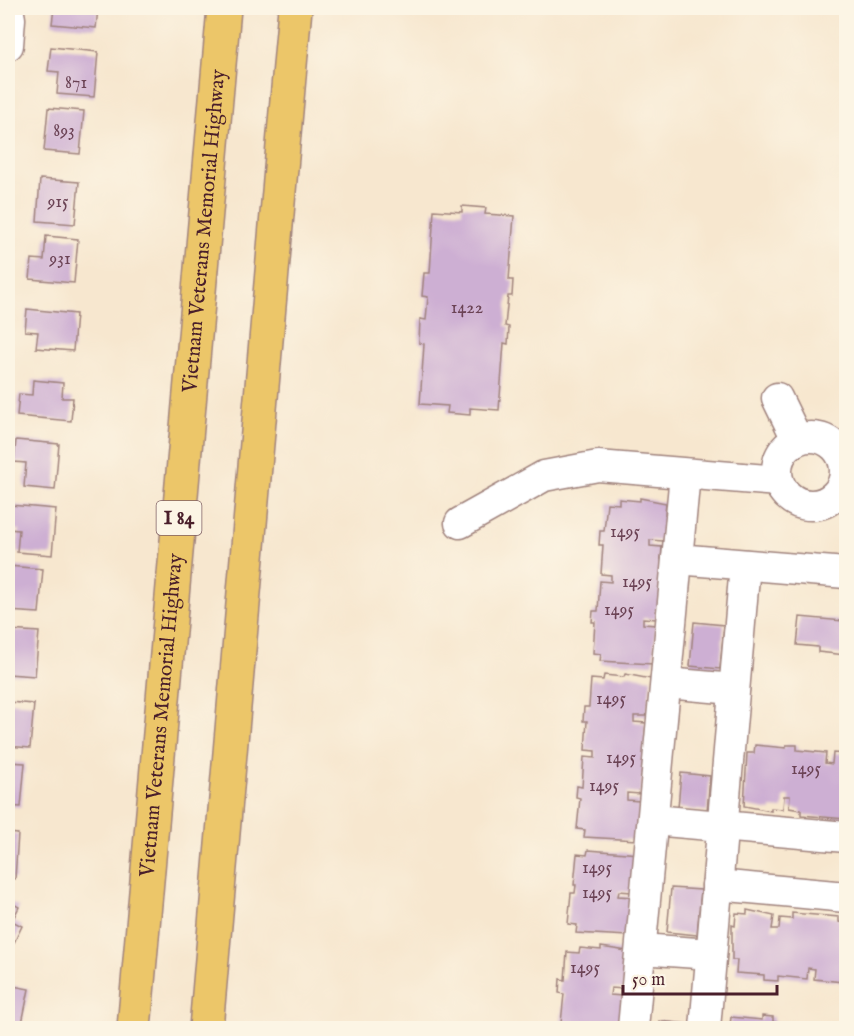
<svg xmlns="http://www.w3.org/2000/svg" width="854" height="1036" viewBox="0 0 854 1036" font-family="'IM FELL English',serif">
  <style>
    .building { fill: #cdafd3 }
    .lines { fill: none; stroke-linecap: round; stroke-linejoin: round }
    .minor-casing { stroke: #a0837d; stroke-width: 33 }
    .highway-casing { stroke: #a0837d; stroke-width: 36 }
    .minor { stroke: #fff; stroke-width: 30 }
    .highway { stroke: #ecc669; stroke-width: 33 }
    .labels { text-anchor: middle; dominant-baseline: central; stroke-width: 4.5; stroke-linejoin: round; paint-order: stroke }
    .number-label { font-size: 18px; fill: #6b4355 }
    .shield { fill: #fcf5e5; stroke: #7f5f63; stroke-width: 1.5 }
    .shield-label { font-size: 20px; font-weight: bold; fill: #4a1f2b }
    .street-label { font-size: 21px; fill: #4a1f2b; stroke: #fcf5e5 }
  </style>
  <rect width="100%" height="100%" fill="#fcf5e5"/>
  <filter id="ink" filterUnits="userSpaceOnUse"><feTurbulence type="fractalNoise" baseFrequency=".0167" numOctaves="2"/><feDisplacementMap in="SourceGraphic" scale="12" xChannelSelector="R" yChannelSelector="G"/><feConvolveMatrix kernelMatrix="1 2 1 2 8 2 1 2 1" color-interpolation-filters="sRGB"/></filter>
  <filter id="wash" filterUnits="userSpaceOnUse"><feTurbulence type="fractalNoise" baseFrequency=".008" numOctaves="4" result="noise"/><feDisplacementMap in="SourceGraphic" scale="24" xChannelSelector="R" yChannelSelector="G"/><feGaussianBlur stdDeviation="1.35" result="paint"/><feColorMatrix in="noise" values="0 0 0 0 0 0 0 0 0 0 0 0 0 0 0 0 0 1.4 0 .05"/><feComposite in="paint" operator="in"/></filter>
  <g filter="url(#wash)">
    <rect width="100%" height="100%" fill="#f7e7cf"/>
    <g id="blocks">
      <g class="building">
        <polygon points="54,8 98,8 96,28 52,24"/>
        <polygon points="51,47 98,52 94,97 57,94 59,72 48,71"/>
        <polygon points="48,108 84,111 80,154 44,151"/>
        <polygon points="40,179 79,182 75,224 37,221"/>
        <polygon points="462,206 486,208 485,214 514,216 509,280 513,280 512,296 508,296 505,326 509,327 508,344 504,343 499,410 470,408 470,415 447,413 448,406 420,404 424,344 419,343 420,319 426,320 428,297 422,296 424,273 430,273 434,210 462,212"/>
        <polygon points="46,236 78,239 74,283 30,279 32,259 44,260"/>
        <polygon points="27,309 76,314 73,351 36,348 38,332 25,331"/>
        <polygon points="33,380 63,383 62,398 73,398 71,421 17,416 19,394 32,395"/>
        <polygon points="16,440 59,444 55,490 24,487 26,463 14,462"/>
        <polygon points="640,498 666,503 665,514 669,514 663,541 650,540 650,546 662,547 661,559 666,560 662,607 657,606 656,619 643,618 643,624 656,625 653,664 600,661 601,654 593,653 595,622 592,622 593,611 598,611 600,581 611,582 611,575 601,574 603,545 599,545 600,531 604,531 607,503 619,504 619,499 640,501"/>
        <polygon points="10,505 56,509 52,555 17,552 19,530 8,529"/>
        <polygon points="8,566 43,569 39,613 8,611"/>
        <polygon points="844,612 846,612 846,655 818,652 818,647 797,645 800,617 843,621"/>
        <polygon points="694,622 724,625 720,669 690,666"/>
        <polygon points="8,630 39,632 35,676 8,674"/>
        <polygon points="625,674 651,679 647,716 634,716 634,722 646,723 645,735 650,735 640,794 627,793 627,800 640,801 637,840 584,837 585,830 577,829 580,798 576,797 577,786 582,787 584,757 595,758 595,751 585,750 587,721 583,721 584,707 589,707 591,679 603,680 604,675 624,677"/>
        <polygon points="8,702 34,704 30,748 8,746"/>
        <polygon points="755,745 786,748 786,745 797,745 797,750 826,753 825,763 832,764 833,753 846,754 846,819 801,815 801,810 789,808 790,796 784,796 783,809 771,808 771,811 744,806 747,753 754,753"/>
        <polygon points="8,762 25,763 21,807 8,806"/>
        <polygon points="681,773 710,776 707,811 678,808"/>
        <polygon points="8,833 18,834 15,879 8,878"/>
        <polygon points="588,850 639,854 631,892 619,891 618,896 633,897 628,936 576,933 577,925 568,924 571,893 575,893 576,885 574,885 577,854 587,855"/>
        <polygon points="671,888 701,890 697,935 667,932"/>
        <polygon points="8,901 19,907 12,921 22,926 11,949 8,947"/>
        <polygon points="747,910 774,916 772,929 779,929 780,918 792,919 792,913 839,917 839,922 846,923 846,987 843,986 843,982 814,979 815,969 808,968 807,979 778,976 778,981 764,980 764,975 736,973 737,960 732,960 732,925 735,926 736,913 747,914"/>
        <polygon points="601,947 627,951 624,989 611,988 610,995 622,996 624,1028 571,1028 572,1024 561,1023 564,994 559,993 560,979 565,980 567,952 579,953 580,948 601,950"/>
        <polygon points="8,985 29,989 21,1028 8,1028"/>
        <polygon points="762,1016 773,1017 773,1022 803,1024 802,1028 723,1028 723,1025 730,1025 731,1017 762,1020"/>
        <polygon points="659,1021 689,1024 689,1028 658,1028"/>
        <polygon points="839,1023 846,1023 846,1028 838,1028"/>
        <polygon points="809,1025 831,1027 831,1028 809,1028"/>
      </g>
    </g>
  </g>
  <g filter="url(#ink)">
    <use href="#blocks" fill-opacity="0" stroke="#a0837d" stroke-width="1.5"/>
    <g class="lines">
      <defs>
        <g id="minor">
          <polyline points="8,8 10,19 8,45"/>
          <polyline points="777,398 797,439"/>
          <circle cx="811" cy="471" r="34"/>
          <polyline points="460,523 544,476 598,466 778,481"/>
          <polyline points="677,559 846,573"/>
          <polyline points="666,683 734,689"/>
          <polyline points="653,820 846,837"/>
          <polyline points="717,885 846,897"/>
          <polyline points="641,949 711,954"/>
          <polyline points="633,1028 685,474"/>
          <polyline points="705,1028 745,565"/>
        </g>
        <g id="highway">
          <path id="s1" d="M134,1028L224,8"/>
          <polyline points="206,1028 295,8"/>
        </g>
      </defs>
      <use href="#minor" class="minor-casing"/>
      <use href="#highway" class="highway-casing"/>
      <use href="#minor" class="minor"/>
      <use href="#highway" class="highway"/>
    </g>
  </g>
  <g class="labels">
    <g class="number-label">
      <text x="76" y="83">871</text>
      <text x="64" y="131">893</text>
      <text x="58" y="202">915</text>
      <text x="60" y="259">931</text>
      <text x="467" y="308">1422</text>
      <text x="625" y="532">1495</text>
      <text x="637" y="582">1495</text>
      <text x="619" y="610">1495</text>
      <text x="611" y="699">1495</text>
      <text x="621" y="758">1495</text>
      <text x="806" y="769">1495</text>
      <text x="604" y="786">1495</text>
      <text x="597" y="868">1495</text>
      <text x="597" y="893">1495</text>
      <text x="585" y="968">1495</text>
    </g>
    <rect class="shield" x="156.5" y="501" width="45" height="34" rx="4.5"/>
    <g class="shield-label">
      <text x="179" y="518">I 84</text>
    </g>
    <g class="street-label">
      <text stroke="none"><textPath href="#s1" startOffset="800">Vietnam Veterans Memorial Highway</textPath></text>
      <text stroke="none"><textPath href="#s1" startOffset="314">Vietnam Veterans Memorial Highway</textPath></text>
    </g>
  </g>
  <rect width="854" height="1036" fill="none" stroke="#fcf5e5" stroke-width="30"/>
  <path d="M623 985v9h154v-9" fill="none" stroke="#4a1f2b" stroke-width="3"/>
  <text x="632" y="985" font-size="18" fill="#4a1f2b" stroke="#fcf5e5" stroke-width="4.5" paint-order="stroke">50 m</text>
</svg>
